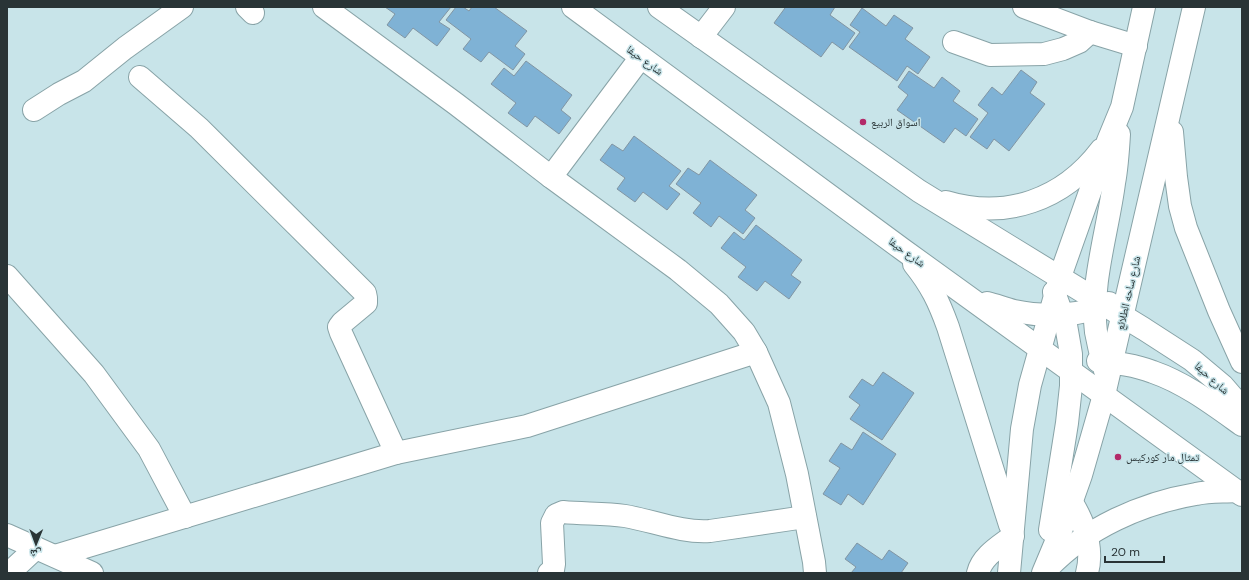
<svg xmlns="http://www.w3.org/2000/svg" width="1249" height="580" viewBox="0 0 1249 580" font-family="'DM Sans','Noto Naskh Arabic',sans-serif">
  <style>
    .building { fill: #7fb2d5; stroke: #8195a3 }
    .lines { fill: none; stroke-linecap: round; stroke-linejoin: round }
    .minor-casing { stroke: #88a3a7; stroke-width: 24 }
    .major-casing { stroke: #88a3a7; stroke-width: 24 }
    .minor { stroke: #fff; stroke-width: 22 }
    .major { stroke: #fff; stroke-width: 22 }
    .poi-dot { fill: #b32a69; stroke: #c8e4e9; stroke-width: 1.5 }
    .labels { text-anchor: middle; dominant-baseline: central; stroke-width: 3; stroke-linejoin: round; paint-order: stroke }
    .street-label { font-size: 11px; fill: #293436; stroke: #c8e4e9 }
    .poi-label { font-size: 11px; fill: #293436; stroke: #c8e4e9; text-anchor: start }
  </style>
  <rect width="100%" height="100%" fill="#c8e4e9"/>
  <g class="building">
    <polygon points="385,7 451,7 439,22 450,29 437,46 413,28 405,38 387,25 395,14"/>
    <polygon points="456,7 463,7 469,11 472,7 494,7 527,31 515,46 525,54 513,70 489,52 481,62 463,49 471,39 446,20"/>
    <polygon points="783,7 835,7 830,15 855,33 843,50 832,42 821,57 774,23 785,8"/>
    <polygon points="862,8 886,26 894,15 913,28 905,39 930,57 918,74 907,66 897,81 849,47 860,32 850,25"/>
    <polygon points="526,61 572,95 561,110 571,118 559,134 535,116 527,127 508,113 516,103 491,84 504,68 514,76"/>
    <polygon points="1021,70 1037,82 1030,93 1045,104 1009,151 994,139 987,149 970,137 988,113 978,105 992,87 1002,95"/>
    <polygon points="909,71 934,88 942,77 960,91 953,101 978,119 966,136 955,128 944,143 897,110 908,95 898,87"/>
    <polygon points="634,136 681,171 669,186 680,194 667,210 643,192 635,202 617,189 625,178 600,160 612,144 623,151"/>
    <polygon points="710,160 757,195 745,210 755,218 743,234 719,216 711,227 693,213 701,203 676,184 688,168 699,175"/>
    <polygon points="756,225 802,260 791,275 801,282 789,299 765,281 757,291 738,277 746,267 721,248 734,232 744,240"/>
    <polygon points="883,372 914,393 882,440 850,419 860,405 849,397 862,379 873,386"/>
    <polygon points="863,432 896,454 863,505 848,494 841,505 823,494 840,468 829,461 841,443 852,450"/>
    <polygon points="857,543 882,560 889,550 908,563 901,573 851,573 856,567 845,559"/>
  </g>
  <g class="lines">
    <defs>
      <g id="minor">
        <polyline points="247,7 253,13"/>
        <polyline points="324,7 456,104 551,177 678,270 719,304 744,332 756,352 779,403 797,474 814,562 815,573"/>
        <polyline points="1024,7 1090,32 1136,46"/>
        <polyline points="701,37 724,7"/>
        <polyline points="954,42 990,55 1044,54 1063,49 1079,42 1090,32"/>
        <polyline points="140,77 199,128 365,293 366,298 366,303 342,323 339,327 341,333 396,453"/>
        <polyline points="34,110 59,94 84,81 125,48 182,7"/>
        <polyline points="551,177 641,57"/>
        <polyline points="7,276 94,374 149,449 185,517"/>
        <path d="M1062,489C1080,511 1095,544 1087,573"/>
        <polyline points="7,535 92,573"/>
        <polyline points="55,556 396,453 527,426 756,352"/>
        <polyline points="9,573 36,548"/>
        <path d="M549,573L553,570L554,564L552,523L556,515L563,512C583,514 605,513 625,516C654,521 681,533 710,531L805,517"/>
        <path d="M978,573C982,556 1000,546 1013,536"/>
      </g>
      <g id="major">
        <polyline points="573,7 902,249 1242,495"/>
        <polyline points="659,7 919,191 1144,329 1192,360 1223,386 1242,408"/>
        <polyline points="1172,132 1176,177 1180,206 1186,228 1219,311 1242,362"/>
        <path d="M946,202C1006,220 1063,200 1101,150"/>
        <path d="M914,264C931,285 939,302 948,327L1010,525"/>
        <path d="M987,303C996,305 1005,309 1014,311C1042,317 1083,317 1109,303"/>
        <path d="M1098,361C1117,363 1135,365 1153,372C1185,383 1214,405 1242,425"/>
        <path d="M1107,377C1102,362 1099,347 1096,332C1090,285 1108,230 1114,183C1117,167 1118,151 1119,134"/>
        <polyline points="1050,530 1067,423 1071,386 1071,354 1066,325 1054,292"/>
        <path d="M1048,568C1086,528 1142,503 1196,494C1209,491 1223,492 1236,491"/>
        <polyline points="1009,573 1022,429 1030,385 1062,271 1108,141 1122,107 1144,7"/>
        <polyline points="1043,573 1064,523 1081,475 1104,395 1194,7"/>
      </g>
    </defs>
    <use href="#minor" class="minor-casing"/>
    <use href="#major" class="major-casing"/>
    <use href="#minor" class="minor"/>
    <use href="#major" class="major"/>
  </g>
  <g class="poi-dot">
    <circle cx="863" cy="122" r="4"/>
    <circle cx="1118" cy="457" r="4"/>
  </g>
  <g class="labels">
    <g class="street-label">
      <text transform="translate(645 60) rotate(36)">شارع حيفا</text>
      <text transform="translate(907 252) rotate(36)">شارع حيفا</text>
      <text transform="translate(1128 293) rotate(-77)">شارع ساحه الطلائع</text>
      <text transform="translate(1212 378) rotate(42)">شارع حيفا</text>
    </g>
    <g class="poi-label">
      <text x="871" y="122">اسواق الربيع</text>
      <text x="1126" y="457">تمثال مار كوركيس</text>
    </g>
  </g>
  <rect width="1249" height="580" fill="none" stroke="#293436" stroke-width="16"/>
  <g transform="translate(36 544) rotate(181)" stroke="#c8e4e9" stroke-width="3" paint-order="stroke">
  <path d="M0-3L7 15L0 10L-7 15Z" fill="#293436"/>
  <text y="-6" font-size="11" font-weight="bold" text-anchor="middle" fill="#293436">ش</text>
  </g>
  <path d="M1105 556v6h59v-6" fill="none" stroke="#293436" stroke-width="2"/>
  <text x="1111" y="556" font-size="12" fill="#293436" stroke="#c8e4e9" stroke-width="3" paint-order="stroke">20 m</text>
</svg>
